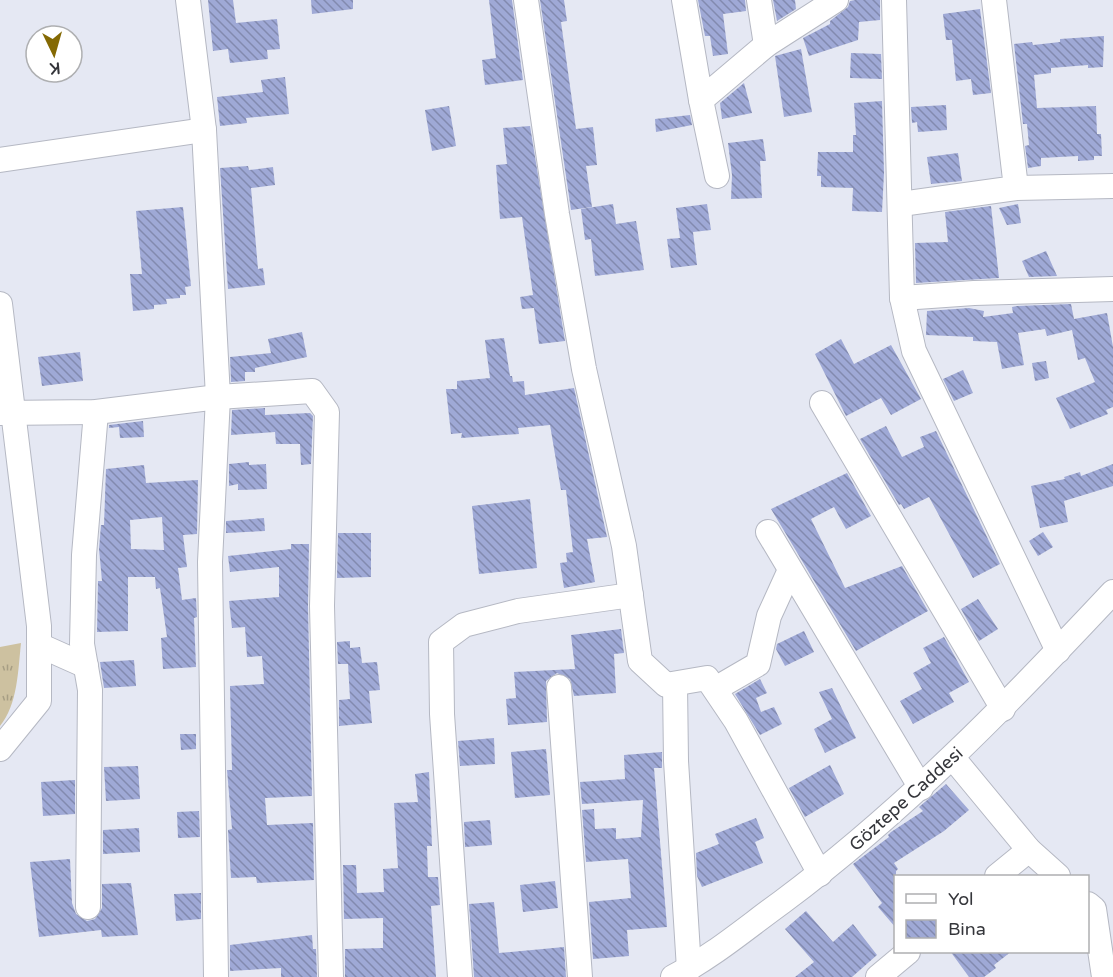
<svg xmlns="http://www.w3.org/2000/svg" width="1113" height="977" viewBox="0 0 1113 977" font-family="'Varela Round',sans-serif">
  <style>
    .park { fill: url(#park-tufts) }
    .building { fill: url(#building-back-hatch); fill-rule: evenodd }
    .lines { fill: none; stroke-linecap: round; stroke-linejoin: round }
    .minor-casing { stroke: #b5b8c3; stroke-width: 26 }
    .minor { stroke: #fff; stroke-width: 24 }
    .labels { text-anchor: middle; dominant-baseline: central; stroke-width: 5; stroke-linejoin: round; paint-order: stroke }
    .street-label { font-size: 18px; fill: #35363b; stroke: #fff }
  </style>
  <defs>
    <pattern id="park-tufts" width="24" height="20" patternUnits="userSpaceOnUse" patternTransform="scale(1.5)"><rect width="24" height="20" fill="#cdc1a0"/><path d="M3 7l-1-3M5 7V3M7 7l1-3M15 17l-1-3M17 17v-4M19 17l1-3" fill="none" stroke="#a79e84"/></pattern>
    <pattern id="building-back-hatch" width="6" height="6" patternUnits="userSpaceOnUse" patternTransform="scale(1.5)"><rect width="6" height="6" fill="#9fa9d6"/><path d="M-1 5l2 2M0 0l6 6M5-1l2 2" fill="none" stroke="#828aaf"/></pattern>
  </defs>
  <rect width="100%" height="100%" fill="#e5e8f3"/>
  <path class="park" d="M21,643C18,670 18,704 0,726V647Z"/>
  <g class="building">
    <polygon points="208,0 233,0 236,23 277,19 280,49 267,50 268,59 230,63 228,49 213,51"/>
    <polygon points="311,0 353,0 353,9 312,14"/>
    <polygon points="489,0 512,0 523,80 485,85 482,60 496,58"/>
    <polygon points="540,0 564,0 567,21 561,22 576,129 593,127 597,165 586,166 592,207 571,210"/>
    <polygon points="698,0 745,0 746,11 723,14 728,54 713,56 710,36 705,36"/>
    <polygon points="773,0 795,0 796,9 777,21"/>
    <polygon points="855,0 880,0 880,20 859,22 858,40 809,56 803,38 830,24 830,21 848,7 850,1"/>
    <polygon points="980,9 991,93 973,95 971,79 956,81 952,40 946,40 943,14"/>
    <polygon points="1104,36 1103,67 1088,68 1088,65 1051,68 1051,73 1034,75 1037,108 1096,106 1097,134 1101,134 1102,156 1094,156 1094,160 1078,161 1078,156 1041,158 1041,166 1028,168 1025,146 1029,145 1027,124 1023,124 1014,44 1032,42 1033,45 1060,42 1060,39"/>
    <polygon points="801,49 812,112 784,117 775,56"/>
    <polygon points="851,53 881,54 882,79 850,78"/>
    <polygon points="285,77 289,114 246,118 247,123 220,126 217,97 263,92 261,80"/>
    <polygon points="744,83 752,113 722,119 720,103"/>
    <polygon points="882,101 884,173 882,212 852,211 853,188 821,187 821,176 817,176 818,152 853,152 853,135 856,135 854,103"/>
    <polygon points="946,105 947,130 918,132 917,122 912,123 911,107"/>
    <polygon points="449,106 456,146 432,151 425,110"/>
    <polygon points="690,115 692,125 656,132 655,119"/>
    <polygon points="530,126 565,341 539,344 534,308 522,309 520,297 533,295 522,217 500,219 496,165 507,164 503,128"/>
    <polygon points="763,139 766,161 760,161 762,198 731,199 732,175 728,143"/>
    <polygon points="958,153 962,181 931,184 927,157"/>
    <polygon points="248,166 249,170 273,167 275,185 251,188 258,269 263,268 265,285 228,289 220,168"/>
    <polygon points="613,204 616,224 636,221 644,270 595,276 591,239 585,240 581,209"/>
    <polygon points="707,204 711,230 693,232 697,265 671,268 667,239 680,238 676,208"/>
    <polygon points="1018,204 1021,223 1007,225 999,208"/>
    <polygon points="991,206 999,278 916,283 915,243 948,242 945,212"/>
    <polygon points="183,207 191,286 185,287 186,295 180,295 180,298 166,299 167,304 154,305 154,309 133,311 130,274 142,274 136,211"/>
    <polygon points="1046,251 1057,276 1029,277 1022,261"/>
    <polygon points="1071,304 1074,319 1107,313 1113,347 1113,407 1106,410 1108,414 1070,429 1056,398 1095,382 1085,358 1078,360 1072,330 1047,336 1045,329 1018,333 1024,365 1002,369 997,342 973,341 973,337 926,335 927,311 969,308 984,311 983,317 1013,313 1012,307 1017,306"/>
    <polygon points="302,332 307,357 255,368 255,372 245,372 245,381 231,382 230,357 271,353 268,339"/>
    <polygon points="504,338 510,376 512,376 513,382 524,381 525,395 574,388 607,537 587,539 595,582 564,588 560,563 567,562 566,553 573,552 566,490 561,490 550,425 518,428 519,434 461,438 462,433 451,434 446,389 457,389 457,381 490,378 485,340"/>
    <polygon points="841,339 854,364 891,345 921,399 891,415 881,398 846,416 815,354"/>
    <polygon points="80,352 83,381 42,386 38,357"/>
    <polygon points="1046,361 1049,378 1035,381 1032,363"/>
    <polygon points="963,370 973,393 954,401 943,379"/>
    <polygon points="265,408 265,415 310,413 313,416 311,464 301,465 300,444 276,444 275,432 231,435 232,410"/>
    <polygon points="143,421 144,437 120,438 119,427 109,428 109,425"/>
    <polygon points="886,426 902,457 924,447 920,437 936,431 1000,564 973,578 929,497 904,509 901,504 899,505 860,439"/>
    <polygon points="249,462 249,465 266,464 267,489 238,490 238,484 229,486 229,464"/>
    <polygon points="1113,464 1113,486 1064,501 1068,522 1040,528 1031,486 1065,479 1064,477 1080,472 1081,476"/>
    <path d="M144,465L146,483L198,480L197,534L183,535L187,567L178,568L182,600L196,598L197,617L194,618L196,667L163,669L161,638L167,637L160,588L156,589L155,577H128V631L97,632L98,581H102L99,549L101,525H104L106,469ZM162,517L164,550L131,549L130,520Z"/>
    <polygon points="847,473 871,516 846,529 834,507 811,519 845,588 902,566 928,611 856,651 771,509"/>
    <polygon points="530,499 537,568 479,574 472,506"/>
    <polygon points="264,518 265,531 226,533 226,521"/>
    <polygon points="1043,532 1053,547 1038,556 1029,541"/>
    <polygon points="338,533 371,533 371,577 337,578"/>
    <polygon points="291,544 309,544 308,606 312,796 265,798 267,825 313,823 314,880 257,883 256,877 231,878 228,830 232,829 227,770 232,770 230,686 264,684 262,656 247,657 245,627 232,628 229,601 279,597 279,567 230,572 228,556 291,549"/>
    <polygon points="978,599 998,629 979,641 961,609"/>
    <polygon points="621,629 624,653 614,654 616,693 574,696 570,679 557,673 546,681 547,722 508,725 506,699 516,698 514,672 575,669 571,635"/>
    <polygon points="804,631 814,652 785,666 776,649 777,644"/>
    <polygon points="944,637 969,682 949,693 954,702 913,724 900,701 922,689 913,673 931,663 923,648"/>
    <polygon points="350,641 350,648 360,647 362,663 377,662 380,690 369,691 372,723 339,726 339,700 350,699 348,664 338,664 337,642"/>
    <polygon points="134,660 136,686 104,688 100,662"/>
    <polygon points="760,679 767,693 756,698 761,712 774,707 782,724 760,735 735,694"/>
    <polygon points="832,688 856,738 825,753 814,729 832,719 819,692"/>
    <polygon points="180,734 196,734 196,749 181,750"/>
    <polygon points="494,738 495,764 460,766 458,741"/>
    <polygon points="546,749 550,795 515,798 511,752"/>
    <polygon points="662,752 662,768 654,768 667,927 627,930 629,956 593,959 589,902 631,898 628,859 586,862 582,810 594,809 595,829 616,828 616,839 641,837 643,800 582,804 580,782 625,779 624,755"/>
    <polygon points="830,765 844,794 805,817 789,788"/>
    <polygon points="138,766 140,799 106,801 104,767"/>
    <polygon points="429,772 432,846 427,846 428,877 438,877 440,905 431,906 436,977 345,977 345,949 383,948 383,918 344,919 343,865 356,865 357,893 384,892 383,869 398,868 394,803 418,802 415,774"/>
    <polygon points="75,780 75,814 43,816 41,782"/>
    <polygon points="946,784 969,810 944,831 894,863 898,869 896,871 896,928 878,907 882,903 853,864 889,837 888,835 891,832 923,811 919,807"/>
    <polygon points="199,811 200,837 178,838 177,812"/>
    <polygon points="756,818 764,838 755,842 763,863 702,887 697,876 696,853 719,844 715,834"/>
    <polygon points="490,820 492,845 465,847 464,822"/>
    <polygon points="139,828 140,852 103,854 103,830"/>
    <polygon points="70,859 72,903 76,914 87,921 95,919 102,908 102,884 131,883 138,935 102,937 101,930 39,937 30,862"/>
    <polygon points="555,881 558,908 523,912 520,885"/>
    <polygon points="201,893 201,919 176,921 174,894"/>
    <polygon points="494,902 499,953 564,947 566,977 474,977 469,904"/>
    <polygon points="806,911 833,942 853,924 877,955 852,977 795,977 814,962 785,929"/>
    <polygon points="312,935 313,949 316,949 317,977 281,977 281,968 230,971 230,945"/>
    <polygon points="950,951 1012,951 994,965 996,968 984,977 969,977"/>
  </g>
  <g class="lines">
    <defs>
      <g id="minor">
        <polyline points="188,0 204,130 218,397 312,391 327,412 322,606 331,977"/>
        <polyline points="526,0 557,214 584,369 624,546 640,661 666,685 707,678 736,721 820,874"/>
        <polyline points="684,0 701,100 766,45 836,0"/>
        <polyline points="759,0 766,45"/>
        <polyline points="894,0 902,298 914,351 1058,651"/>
        <polyline points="701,100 717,176"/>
        <polyline points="0,160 204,130"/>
        <polyline points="1016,188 1113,186"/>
        <polyline points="901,204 1016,188 994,0"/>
        <polyline points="902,298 974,293 1113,289"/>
        <polyline points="0,304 39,626 39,701 0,749"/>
        <polyline points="822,403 1003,709"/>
        <polyline points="0,413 96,412 218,397 210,562 216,977"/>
        <polyline points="768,532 921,788"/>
        <polyline points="39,645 86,666"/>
        <polyline points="675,684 676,761 689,969"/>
        <polyline points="559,687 580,977"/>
        <polyline points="715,689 758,664 769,616 790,570"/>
        <polyline points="953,758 1029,850 1058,876"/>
        <polyline points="997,876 1029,850"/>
        <polyline points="1088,904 1094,909 1104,977"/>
        <polyline points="88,907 90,690 82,644 84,555 96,412"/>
        <polyline points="460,977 442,714 441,642 464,625 518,611 631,595"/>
        <path d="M673,977C712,957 746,928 782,902C904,811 1009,703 1113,592"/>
        <polyline points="878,977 908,952"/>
      </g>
    </defs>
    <use href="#minor" class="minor-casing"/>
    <use href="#minor" class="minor"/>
  </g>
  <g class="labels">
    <g class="street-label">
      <text transform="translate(906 799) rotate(-42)">Göztepe Caddesi</text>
    </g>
  </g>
  <rect x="894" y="875" width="195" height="78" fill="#ffffff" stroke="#aeafb1" stroke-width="1.5"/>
  <rect x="906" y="894" width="30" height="9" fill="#ffffff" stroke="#aeafb1" stroke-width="1.5"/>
  <text x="948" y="905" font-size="18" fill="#35363b">Yol</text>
  <rect x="906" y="920" width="30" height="18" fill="url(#building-back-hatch)" stroke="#aeafb1" stroke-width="1.5"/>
  <text x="948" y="935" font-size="18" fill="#35363b">Bina</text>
  <g transform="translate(54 54) rotate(175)"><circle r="28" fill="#ffffff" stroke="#aeafb1" stroke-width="1.5"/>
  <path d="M0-4.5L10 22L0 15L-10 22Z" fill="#846903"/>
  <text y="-9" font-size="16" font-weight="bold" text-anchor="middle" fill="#35363b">K</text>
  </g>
</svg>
